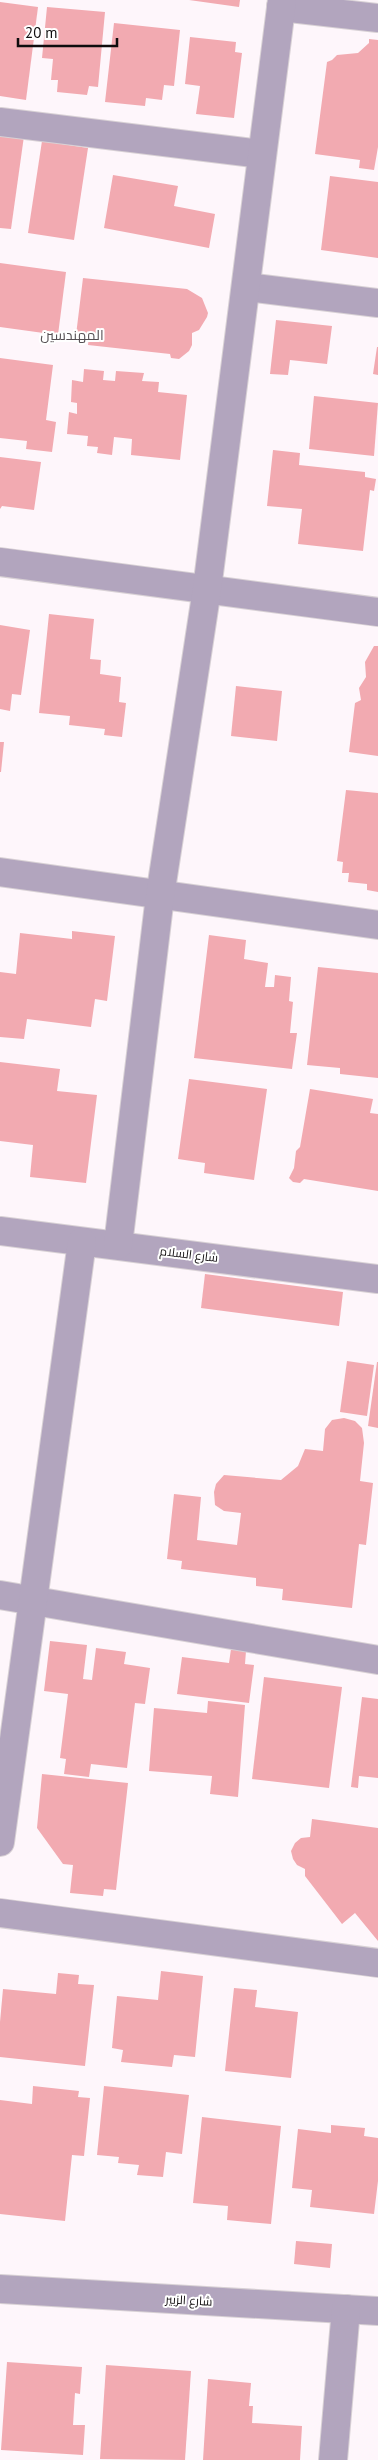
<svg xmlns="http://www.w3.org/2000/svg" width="378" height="2460" viewBox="0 0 378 2460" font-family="'PT Sans',Cairo,sans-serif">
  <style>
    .building { fill: #f2aab1 }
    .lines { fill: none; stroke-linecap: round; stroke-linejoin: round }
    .minor-casing { stroke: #d8d1d5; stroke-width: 30 }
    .minor { stroke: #b2a5be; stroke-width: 28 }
    .labels { text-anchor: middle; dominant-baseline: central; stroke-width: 4; stroke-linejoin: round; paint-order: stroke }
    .street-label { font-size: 12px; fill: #0f0c0e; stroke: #fff }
    .neighbourhood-label { font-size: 14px; fill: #554f53; stroke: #fff }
  </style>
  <rect width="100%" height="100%" fill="#fef6fb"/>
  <g class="building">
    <polygon points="189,0 240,0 239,7"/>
    <polygon points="0,2 38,7 26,100 0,96"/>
    <polygon points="47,7 105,12 98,87 89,86 87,95 57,92 58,80 51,80 53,59 42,58"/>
    <polygon points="114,23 180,30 174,86 164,85 162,100 146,98 145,106 105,102"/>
    <polygon points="190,37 236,42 235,52 242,53 234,118 196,114 200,86 185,84"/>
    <polygon points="369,39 378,40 378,147 374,170 359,168 360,160 315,154 327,62 332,60 337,55 358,53 369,43"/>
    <polygon points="0,133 24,136 11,229 0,228"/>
    <polygon points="42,141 88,148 74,240 28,233"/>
    <polygon points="113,175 178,186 174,206 215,214 209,248 104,228"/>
    <polygon points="330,176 378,182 378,258 321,250"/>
    <polygon points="0,263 66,272 58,335 0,327"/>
    <polygon points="83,278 187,289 202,298 208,313 207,317 199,330 192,333 192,345 189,351 179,359 171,358 170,354 88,345 89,336 76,335"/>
    <polygon points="276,320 332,326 327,364 290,360 288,375 270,374"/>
    <polygon points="377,347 378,347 378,375 373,374"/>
    <polygon points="0,358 53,365 46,420 56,422 52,452 26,449 27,441 0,438"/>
    <polygon points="84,369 104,371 103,380 115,381 116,371 144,373 142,381 159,382 158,392 187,395 180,460 131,455 132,439 114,437 112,455 97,453 98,447 87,446 88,436 67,434 69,412 77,414 77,403 71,402 72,380 83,382"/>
    <polygon points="314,396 378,403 374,456 309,449"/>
    <polygon points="273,450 300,453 299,465 365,472 365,477 376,479 374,491 370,490 363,551 298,544 302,509 267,506"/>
    <polygon points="0,457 41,462 34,510 2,506 0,509"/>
    <polygon points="49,614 94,619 90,659 101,660 100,674 121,677 119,702 126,703 122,737 104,735 105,729 69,725 70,716 39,713"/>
    <polygon points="0,625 30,630 21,695 12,694 10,711 0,709"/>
    <polygon points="374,646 378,646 378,756 349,752 355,703 361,700 359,688 366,677 365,662"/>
    <polygon points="236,686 282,691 277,741 231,736"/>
    <polygon points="0,742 4,742 1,772 0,772"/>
    <polygon points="346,790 378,793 378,892 367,890 367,884 348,882 349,873 342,873 343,862 337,861"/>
    <polygon points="72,931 115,936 107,1001 95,999 91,1027 27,1019 24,1039 0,1037 0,972 16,974 20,933 72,939"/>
    <polygon points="209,935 246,940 244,959 268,963 265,987 274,987 275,975 291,977 289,1001 293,1002 290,1033 297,1033 292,1069 194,1058"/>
    <polygon points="318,967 378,973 378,1078 340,1074 340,1068 307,1065"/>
    <polygon points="0,1062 60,1069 57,1091 97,1095 86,1183 30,1177 33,1145 0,1141"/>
    <polygon points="189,1079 267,1089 254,1180 204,1173 205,1163 178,1159"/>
    <polygon points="310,1089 373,1099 370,1113 378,1114 378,1191 304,1179 300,1183 293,1182 289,1178 294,1168 296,1151 300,1147"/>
    <polygon points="205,1274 343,1292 339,1326 201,1308"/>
    <polygon points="347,1361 374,1365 367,1416 340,1412"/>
    <polygon points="377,1362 378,1362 378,1428 368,1426"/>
    <polygon points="344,1418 355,1421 362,1428 364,1443 360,1481 373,1483 366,1545 359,1544 352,1608 282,1600 283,1589 256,1586 256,1578 181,1569 182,1561 167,1559 174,1494 201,1497 197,1540 237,1545 241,1513 224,1511 215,1505 214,1492 216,1484 224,1475 281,1480 298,1466 305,1449 323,1451 325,1429 332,1420"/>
    <polygon points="50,1641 87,1645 83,1679 92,1680 96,1648 126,1652 124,1664 150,1668 145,1704 135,1703 127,1768 91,1764 89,1777 64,1774 66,1759 60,1758 68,1694 44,1691"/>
    <polygon points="231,1649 246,1651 245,1664 254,1665 249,1703 177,1694 182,1657 229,1663"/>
    <polygon points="264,1677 342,1687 329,1788 252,1779"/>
    <polygon points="362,1697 378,1699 378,1778 359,1776 358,1788 351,1787"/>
    <polygon points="208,1701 245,1705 238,1797 210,1794 212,1776 149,1771 154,1708 207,1713"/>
    <polygon points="42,1774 128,1783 116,1890 104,1889 103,1896 70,1893 73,1865 63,1864 37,1828"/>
    <polygon points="312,1819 378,1828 378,1941 355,1913 342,1924 305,1876 305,1869 297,1865 293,1859 291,1851 295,1843 301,1838 310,1837"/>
    <polygon points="161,1971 203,1976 195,2057 174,2055 172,2067 121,2062 123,2050 112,2048 117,1996 158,2000"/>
    <polygon points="58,1973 79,1975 78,1984 94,1985 85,2066 0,2057 0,2022 3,1989 56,1994"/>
    <polygon points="234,1988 257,1990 255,2007 298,2012 291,2078 225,2071"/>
    <polygon points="33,2086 79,2091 78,2097 90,2098 84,2156 72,2155 65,2221 0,2214 0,2100 32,2104"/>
    <polygon points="104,2086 189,2095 182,2154 166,2152 163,2177 137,2175 139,2165 118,2163 119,2157 97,2155"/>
    <polygon points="202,2117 281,2126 271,2224 227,2220 228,2206 193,2203"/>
    <polygon points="331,2125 365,2128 364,2136 378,2138 378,2181 374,2214 310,2207 312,2190 292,2188 298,2129 331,2133"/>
    <polygon points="296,2241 332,2244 330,2268 294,2264"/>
    <polygon points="7,2362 82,2367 80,2394 75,2393 73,2425 85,2425 83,2455 1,2450"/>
    <polygon points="106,2365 191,2371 185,2460 100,2459"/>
    <polygon points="208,2379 251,2383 249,2406 253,2406 252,2423 302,2426 300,2460 203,2460"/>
  </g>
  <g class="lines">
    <defs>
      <g id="minor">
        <polyline points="281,7 378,18"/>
        <polyline points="0,122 261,154"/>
        <polyline points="246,287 378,303"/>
        <polyline points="0,562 378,612"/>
        <polyline points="0,872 378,925"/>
        <polyline points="0,1231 378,1279"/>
        <polyline points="118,1245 160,896 207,589 282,0"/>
        <polyline points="0,1595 378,1660"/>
        <polyline points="0,1842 82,1242"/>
        <polyline points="0,1913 378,1963"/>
        <polyline points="0,2289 378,2311"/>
        <polyline points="333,2460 346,2309"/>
      </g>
    </defs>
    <use href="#minor" class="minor-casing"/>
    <use href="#minor" class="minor"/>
  </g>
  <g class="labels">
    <g class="street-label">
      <text transform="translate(189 1254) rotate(7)">شارع السلام</text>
      <text transform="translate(189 2300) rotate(3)">شارع الزبير</text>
    </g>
    <g class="neighbourhood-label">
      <text x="72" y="335">المهندسين</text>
    </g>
  </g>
  <path d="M18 38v8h99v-8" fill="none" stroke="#0f0c0e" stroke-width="2.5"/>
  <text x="25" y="38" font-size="15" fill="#0f0c0e" stroke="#ffffff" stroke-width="4" paint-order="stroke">20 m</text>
</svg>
